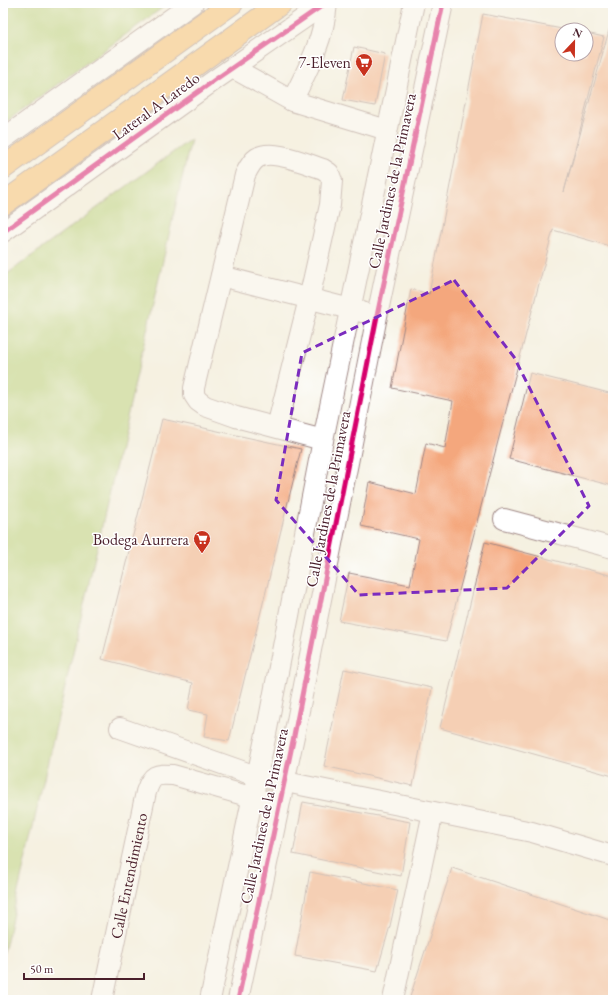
<svg xmlns="http://www.w3.org/2000/svg" width="616" height="1003" viewBox="0 0 616 1003" font-family="'EB Garamond',serif">
  <style>
    .green { fill: #b5d177; stroke: #807851 }
    .building { fill: #f4a77d }
    .lines { fill: none; stroke-linecap: round; stroke-linejoin: round }
    .minor-casing { stroke: #a08886; stroke-width: 22 }
    .highway-casing { stroke: #a08886; stroke-width: 24 }
    .minor { stroke: #fff; stroke-width: 20 }
    .highway { stroke: #fabe6d; stroke-width: 22 }
    .cycleway-casing { stroke: #fff; stroke-width: 8 }
    .cycleway { stroke: #d6006c; stroke-width: 5 }
    .marked { fill: none; stroke: #7b2cbf; stroke-width: 3; stroke-dasharray: 8 5; stroke-linejoin: round }
    .labels { text-anchor: middle; dominant-baseline: central; stroke-width: 3; stroke-linejoin: round; paint-order: stroke }
    .poi-label { font-size: 16px; fill: #4a1f2b; stroke: #fff; text-anchor: end }
    .street-label { font-size: 16px; fill: #4a1f2b; stroke: #fff }
  </style>
  <rect width="100%" height="100%" fill="#fff"/>
  <filter id="ink" filterUnits="userSpaceOnUse"><feTurbulence type="fractalNoise" baseFrequency=".025" numOctaves="2"/><feDisplacementMap in="SourceGraphic" scale="8" xChannelSelector="R" yChannelSelector="G"/><feConvolveMatrix kernelMatrix="1 2 1 2 8 2 1 2 1" color-interpolation-filters="sRGB"/></filter>
  <filter id="wash" filterUnits="userSpaceOnUse"><feTurbulence type="fractalNoise" baseFrequency=".012" numOctaves="4" result="noise"/><feDisplacementMap in="SourceGraphic" scale="16" xChannelSelector="R" yChannelSelector="G"/><feGaussianBlur stdDeviation="0.9" result="paint"/><feColorMatrix in="noise" values="0 0 0 0 0 0 0 0 0 0 0 0 0 0 0 0 0 1.4 0 .05"/><feComposite in="paint" operator="in"/></filter>
  <g filter="url(#wash)">
    <rect width="100%" height="100%" fill="#f5f1e1"/>
    <g class="green">
      <polygon points="3,3 169,3 3,124"/>
      <polygon points="191,139 3,957 3,277"/>
    </g>
    <g id="blocks">
      <g class="building">
        <polygon points="483,14 562,29 562,54 586,54 586,33 604,37 564,192 613,16 613,247 553,230 446,641 339,621 349,573 410,585 419,539 361,526 369,482 416,494 426,443 445,448 453,401 392,388 411,289 429,294"/>
        <polygon points="354,47 385,54 375,106 343,100"/>
        <polygon points="530,373 613,394 613,486 509,459"/>
        <polygon points="162,419 301,449 229,741 204,737 208,714 188,710 193,683 102,659"/>
        <polygon points="485,542 613,576 613,776 440,728"/>
        <polygon points="344,669 432,688 413,786 324,766"/>
        <polygon points="303,802 410,822 401,876 293,854"/>
        <polygon points="452,868 613,921 613,1000 409,1000"/>
        <polygon points="310,872 398,890 390,926 377,971 295,956"/>
      </g>
    </g>
  </g>
  <g filter="url(#ink)">
    <use href="#blocks" fill-opacity="0" stroke="#a08886" stroke-width="1"/>
    <g class="lines">
      <defs>
        <g id="minor">
          <path d="M233,68L292,101C308,69 324,39 327,3"/>
          <polyline points="292,101 387,130"/>
          <polyline points="3,139 193,3"/>
          <polyline points="3,232 216,79 326,3"/>
          <polyline points="221,276 362,312"/>
          <path d="M277,427L309,299L330,205L332,181L329,173L323,169C307,164 272,148 257,158C251,162 248,169 245,175L194,388V395L198,401L205,406L236,417L323,440"/>
          <polyline points="504,519 613,548"/>
          <polyline points="120,728 256,776 532,832 613,856"/>
          <path id="s1" d="M102,1000L146,792C152,774 156,774 173,775L265,801"/>
          <polyline points="210,1000 267,729 323,440 414,3"/>
          <polyline points="238,1000 294,736 377,316 443,3"/>
          <polyline points="393,1000 433,812"/>
        </g>
        <g id="highway">
          <polyline points="3,168 232,3"/>
          <polyline points="3,204 281,3"/>
        </g>
      </defs>
      <use href="#minor" class="minor-casing"/>
      <use href="#highway" class="highway-casing"/>
      <use href="#minor" class="minor"/>
      <use href="#highway" class="highway"/>
      <defs>
        <g id="cycleway">
          <polyline points="3,232 216,79 326,3"/>
          <polyline points="238,1000 294,736 377,316 443,3"/>
        </g>
      </defs>
      <use href="#cycleway" class="cycleway-casing"/>
      <use href="#cycleway" class="cycleway"/>
    </g>
  </g>
  <path d="M0 0H616V1003H0ZM454,280L514,357L589,506L507,588L359,595L276,500L302,353Z" fill="#f5f1e1" fill-opacity=".55" fill-rule="evenodd"/>
  <path class="marked" d="M454,280L514,357L589,506L507,588L359,595L276,500L302,353Z"/>
  <defs>
    <symbol id="supermarket-pin" viewBox="-11 -11 22 30"><path d="M0 17L-7.5 6A9.5 9.5 0 1 1 7.5 6Z" fill="#c8321e" stroke="#fff"/><path d="M-6-5.5h2.5l.6 2H6L4.5 2H-2.5L-4.4-4H-6ZM-1.5 3.2a1.3 1.3 0 1 0 .1 0ZM3 3.2a1.3 1.3 0 1 0 .1 0Z" fill="#fff"/></symbol>
  </defs>
  <g fill-rule="evenodd">
    <use href="#supermarket-pin" x="354" y="52" width="20" height="27"/>
    <use href="#supermarket-pin" x="192" y="529" width="20" height="27"/>
  </g>
  <g class="labels">
    <g class="poi-label">
      <text x="351" y="62">7-Eleven</text>
      <text x="189" y="539">Bodega Aurrera</text>
    </g>
    <g class="street-label">
      <text transform="translate(156 106) rotate(-36)">Lateral A Laredo</text>
      <text transform="translate(392 181) rotate(-78)">Calle Jardines de la Primavera</text>
      <text transform="translate(328 499) rotate(-79)">Calle Jardines de la Primavera</text>
      <text transform="translate(264 816) rotate(-78)">Calle Jardines de la Primavera</text>
      <text stroke="none"><textPath href="#s1" startOffset="127">Calle Entendimiento</textPath></text>
    </g>
  </g>
  <rect width="616" height="1003" fill="none" stroke="#fff" stroke-width="16"/>
  <g transform="translate(574 42) rotate(22)"><circle r="19" fill="#ffffff" stroke="#b7a5aa"/>
  <path d="M0-3L7 15L0 10L-7 15Z" fill="#c8321e"/>
  <text y="-6" font-size="11" font-weight="bold" text-anchor="middle" fill="#4a1f2b">N</text>
  </g>
  <path d="M24 973v6h120v-6" fill="none" stroke="#4a1f2b" stroke-width="2"/>
  <text x="30" y="973" font-size="12" fill="#4a1f2b" stroke="#ffffff" stroke-width="3" paint-order="stroke">50 m</text>
</svg>
